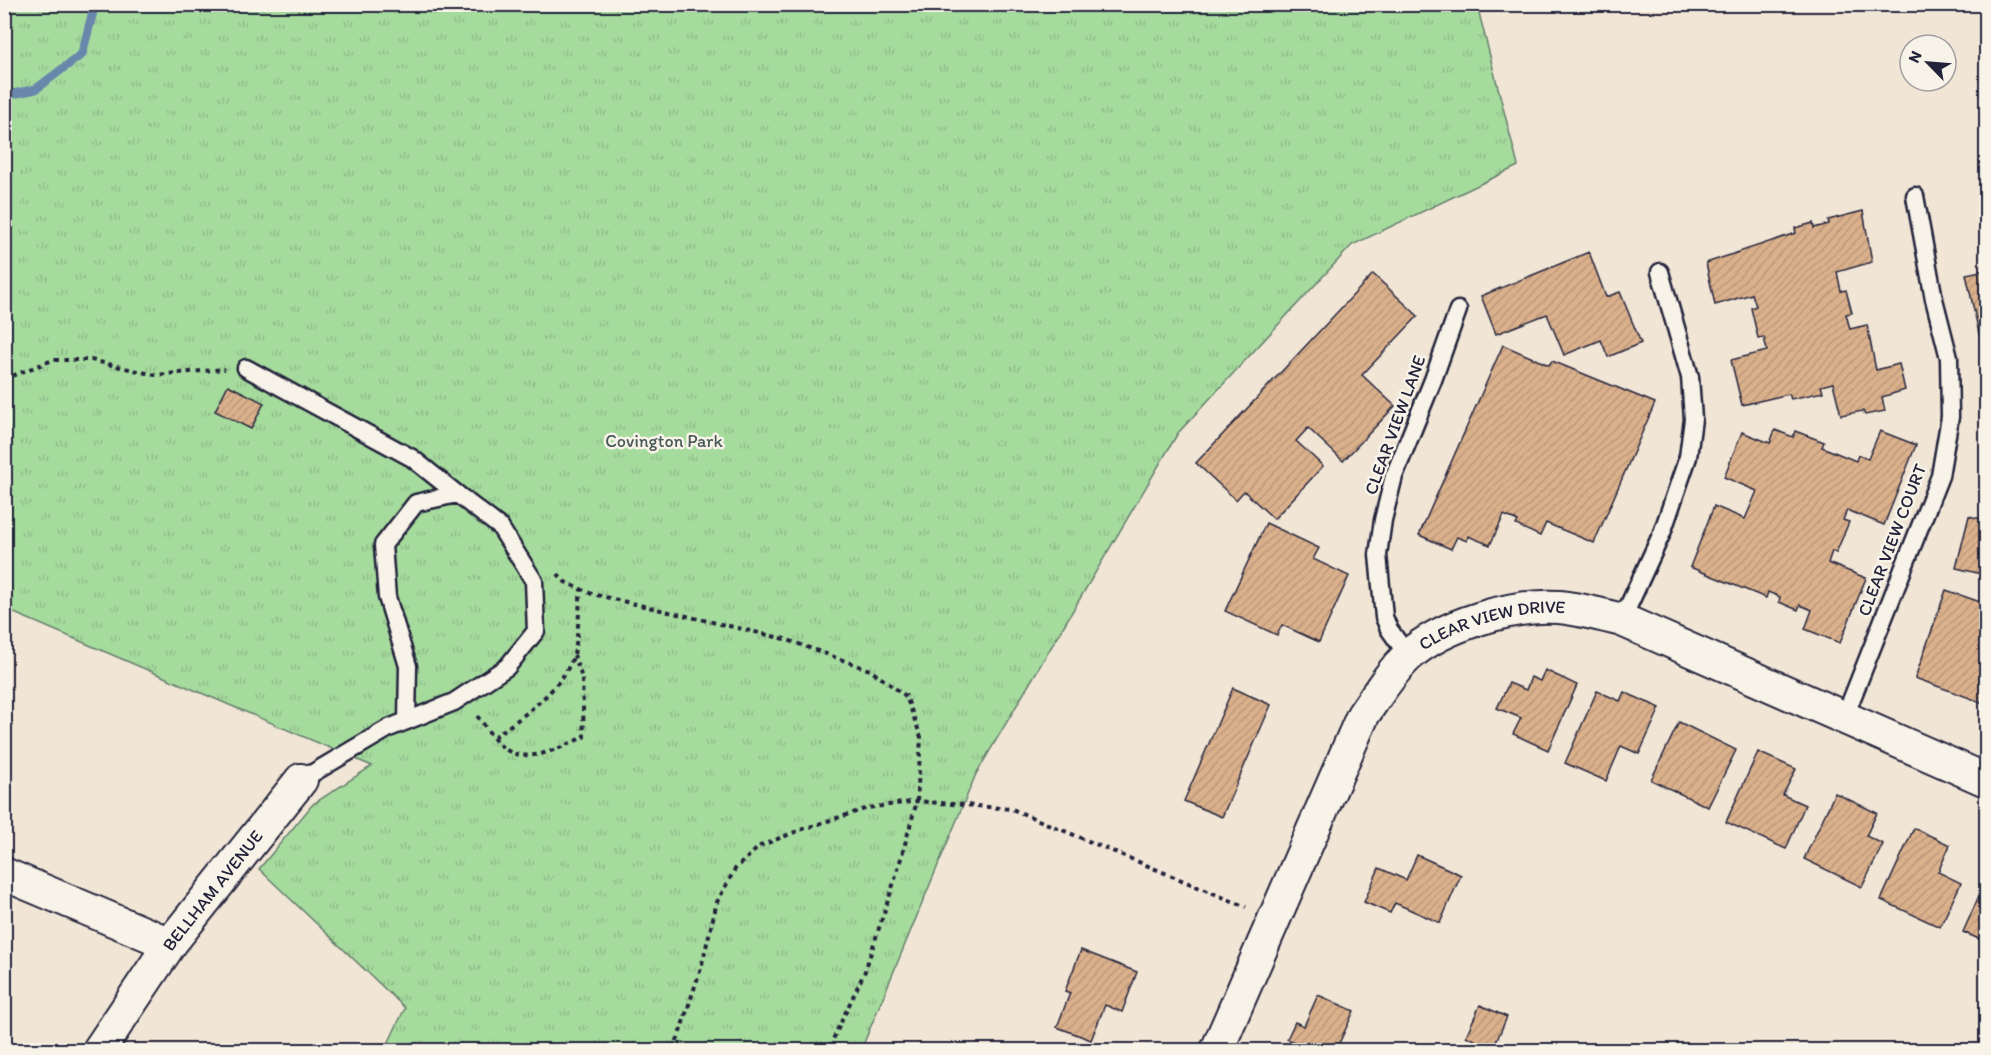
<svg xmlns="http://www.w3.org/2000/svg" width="1991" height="1055" viewBox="0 0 1991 1055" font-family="Itim,sans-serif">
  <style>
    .park { fill: url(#park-tufts); stroke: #647e6c; stroke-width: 1.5 }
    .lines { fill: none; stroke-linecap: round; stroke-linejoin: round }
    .stream { stroke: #6887ab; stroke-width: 9 }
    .building { fill: url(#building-hatch); stroke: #22223b; stroke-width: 1.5 }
    .service-casing { stroke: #22223b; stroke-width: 21 }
    .minor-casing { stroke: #22223b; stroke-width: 36 }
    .path { stroke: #22223b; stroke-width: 4; stroke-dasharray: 4.5 4.5; stroke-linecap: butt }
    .service { stroke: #f7f3e8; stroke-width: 16 }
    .minor { stroke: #f7f3e8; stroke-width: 32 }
    .labels { text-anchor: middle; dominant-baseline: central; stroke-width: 5; stroke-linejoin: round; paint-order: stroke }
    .street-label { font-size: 18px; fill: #22223b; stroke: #f7f3e8 }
    .park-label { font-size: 18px; fill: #4a5a59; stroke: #f7f3e8 }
  </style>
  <defs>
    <pattern id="park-tufts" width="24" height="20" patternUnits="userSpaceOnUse" patternTransform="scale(1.5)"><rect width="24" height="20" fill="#a6db9e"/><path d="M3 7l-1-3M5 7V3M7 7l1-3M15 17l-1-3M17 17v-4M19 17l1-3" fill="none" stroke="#8fbc89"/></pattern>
    <pattern id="building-hatch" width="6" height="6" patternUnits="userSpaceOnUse" patternTransform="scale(1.5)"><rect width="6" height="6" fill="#dbb18c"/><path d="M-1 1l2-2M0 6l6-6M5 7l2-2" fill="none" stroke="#bc987a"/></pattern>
  </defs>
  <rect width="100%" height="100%" fill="#f1e6d6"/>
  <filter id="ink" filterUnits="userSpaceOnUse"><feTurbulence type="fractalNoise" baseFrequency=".0167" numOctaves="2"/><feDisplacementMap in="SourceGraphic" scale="12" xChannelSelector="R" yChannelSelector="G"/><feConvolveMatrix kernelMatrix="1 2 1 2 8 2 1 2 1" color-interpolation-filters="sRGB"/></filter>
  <g filter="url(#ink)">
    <polygon class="park" points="5,5 1477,5 1518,166 1352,245 1178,433 976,774 861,1050 385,1050 405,1008 259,869 313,804 372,766 5,609"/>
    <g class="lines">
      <polyline class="stream" points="4,96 36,89 82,54 95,4"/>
    </g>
    <g class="building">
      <polygon points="1863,211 1872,262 1837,272 1841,291 1846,290 1852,313 1846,314 1850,329 1867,325 1876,370 1899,364 1905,390 1882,397 1885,411 1865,415 1863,411 1841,415 1833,383 1821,386 1823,392 1791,399 1789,394 1742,405 1731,360 1767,351 1764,337 1758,338 1751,308 1756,306 1752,294 1715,305 1706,263 1796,233 1795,228 1813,223 1814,228 1829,224 1828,220"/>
      <polygon points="1589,252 1606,297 1620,292 1641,343 1608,357 1601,340 1564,355 1547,314 1496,334 1481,296"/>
      <polygon points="1986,270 1986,365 1966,274"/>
      <polygon points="1373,274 1418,316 1362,375 1395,406 1343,461 1308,428 1296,441 1323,466 1274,519 1244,491 1236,500 1196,463"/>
      <polygon points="1503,345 1549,365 1552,361 1655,403 1594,543 1546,523 1540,536 1516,525 1518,521 1504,515 1490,545 1468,536 1467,541 1457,537 1451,549 1419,535"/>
      <polygon points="228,385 264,403 251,429 215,411"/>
      <polygon points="1775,430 1793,437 1795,431 1824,442 1822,447 1856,461 1858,455 1868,459 1880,431 1916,445 1884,525 1847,510 1843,520 1849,522 1836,553 1832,551 1828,563 1866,578 1840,643 1805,629 1812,610 1800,605 1798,610 1779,602 1780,597 1768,592 1766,598 1690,567 1714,506 1745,519 1757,491 1724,477 1742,432 1770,443"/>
      <polygon points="1969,516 1986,520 1986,575 1956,568"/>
      <polygon points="1266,523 1319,548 1313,559 1349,576 1319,642 1282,625 1277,635 1225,611"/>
      <polygon points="1946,590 1986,604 1986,704 1915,678"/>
      <polygon points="1545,670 1577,685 1548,750 1513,734 1521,718 1497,708 1509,683 1526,690 1531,677 1540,681"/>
      <polygon points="1233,688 1271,705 1222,817 1184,801"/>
      <polygon points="1597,691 1620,701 1624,692 1660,708 1639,754 1621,746 1606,781 1565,763"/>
      <polygon points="1679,722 1736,750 1708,807 1651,780"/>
      <polygon points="1758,752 1796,769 1783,795 1805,805 1786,849 1726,822"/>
      <polygon points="1835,793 1877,813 1866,836 1883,844 1862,887 1804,859"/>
      <polygon points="1914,828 1950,845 1938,872 1961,883 1940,927 1881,900"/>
      <polygon points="1417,855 1461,875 1440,923 1395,903 1390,913 1364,902 1379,868 1406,880"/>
      <polygon points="1986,880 1986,942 1963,932"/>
      <polygon points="1081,950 1137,972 1122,1012 1105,1005 1091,1040 1057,1027 1070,993 1065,991"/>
      <polygon points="1318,995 1354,1011 1336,1050 1294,1050 1297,1043 1287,1039 1295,1022 1304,1026"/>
      <polygon points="1480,1005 1507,1017 1493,1049 1466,1036"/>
    </g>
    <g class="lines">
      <defs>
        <g id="service">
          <polyline points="246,368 412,458 457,494"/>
          <polyline points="1622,620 1662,533 1688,457 1693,419 1690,377 1660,272"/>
          <polyline points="1408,656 1389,629 1384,617 1378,555 1383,520 1394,476 1433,380 1458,310"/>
          <polyline points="1845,716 1940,476 1950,417 1949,358 1934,299 1915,196"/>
          <polyline points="301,780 389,728 454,702 460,698 507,667 536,631 534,581 500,527 457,494 416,503 383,545 387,597 408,666 407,721"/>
        </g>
        <g id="minor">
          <polyline points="4,874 170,944"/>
          <path id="s1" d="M99,1050L170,944L301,780"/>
          <path id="s2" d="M1217,1050L1363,715C1377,695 1390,673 1408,656C1442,625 1513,604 1559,607C1580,609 1602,615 1622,620L1986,780"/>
        </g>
      </defs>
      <use href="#service" class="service-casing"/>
      <use href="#minor" class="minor-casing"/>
      <g class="path">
        <polyline points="4,379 53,360 91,360 155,375 225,369"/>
        <polyline points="558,574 565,582 592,594 785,639 870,670 906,696 921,737 917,801 896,876 865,971 828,1050"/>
        <path d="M477,716C485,725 491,737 500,745C525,768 558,748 584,737L582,678L574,655"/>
        <path d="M494,737C522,717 563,689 574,654C578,639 579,607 581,589"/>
        <polyline points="674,1050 701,968 717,902 735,869 760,846 800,830 868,808 917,801 1012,809 1246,907"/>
      </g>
      <use href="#service" class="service"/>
      <use href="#minor" class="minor"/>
    </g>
  </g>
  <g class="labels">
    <g class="street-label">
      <text transform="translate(1395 425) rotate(-70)">CLEAR VIEW LANE</text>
      <text transform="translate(1892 540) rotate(-69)">CLEAR VIEW COURT</text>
      <text stroke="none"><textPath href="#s2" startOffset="532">CLEAR VIEW DRIVE</textPath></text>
      <text stroke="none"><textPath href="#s1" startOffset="196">BELLHAM AVENUE</textPath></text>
    </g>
    <g class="park-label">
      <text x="664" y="441">Covington Park</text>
    </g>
  </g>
  <rect width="1991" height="1055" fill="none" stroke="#f7f3e8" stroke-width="24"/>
  <rect x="12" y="12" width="1967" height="1031" fill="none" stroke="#22223b" stroke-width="2" filter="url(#ink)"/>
  <g transform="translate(1928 63) rotate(295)"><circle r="28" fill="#f7f3e8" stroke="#a29fa3" stroke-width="1.5"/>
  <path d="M0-4.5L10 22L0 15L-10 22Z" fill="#22223b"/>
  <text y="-9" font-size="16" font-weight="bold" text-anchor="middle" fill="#22223b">N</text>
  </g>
</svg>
